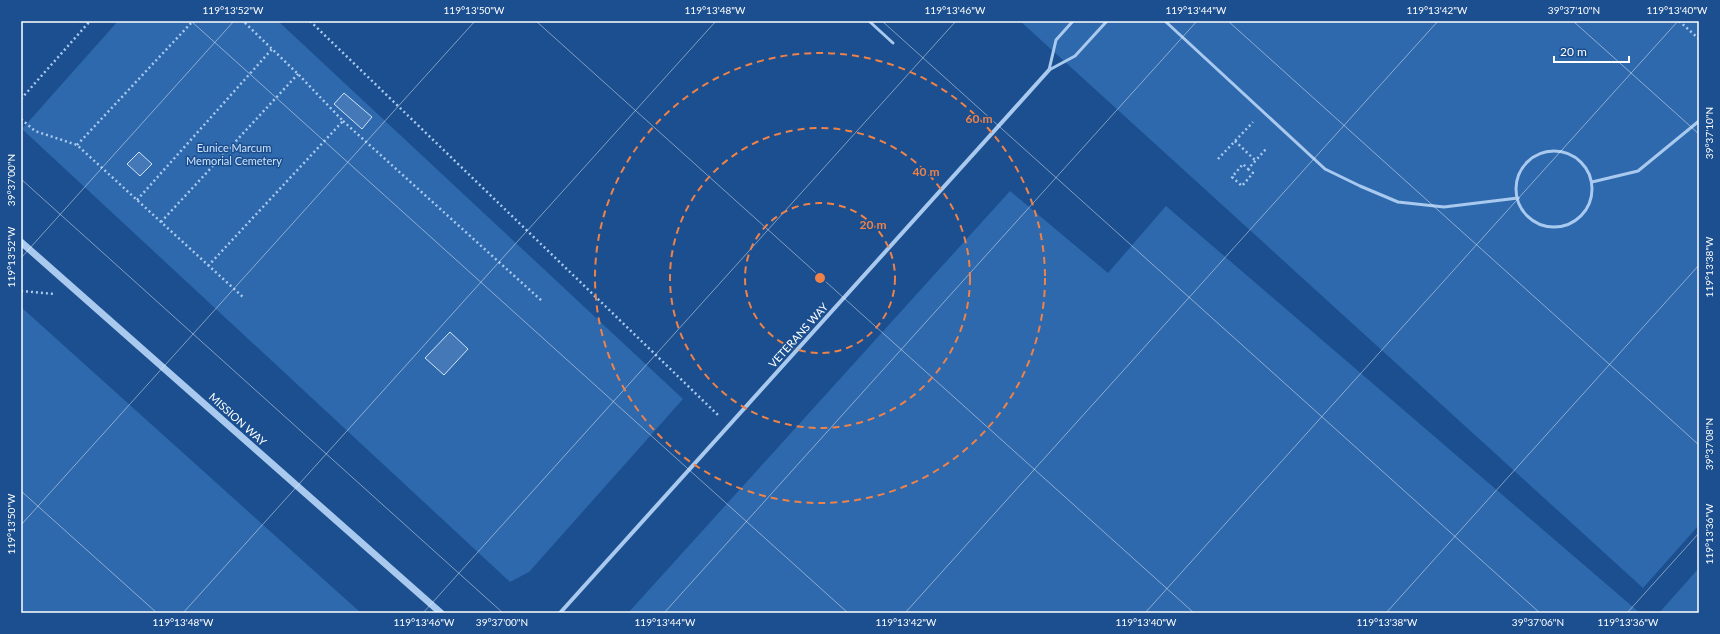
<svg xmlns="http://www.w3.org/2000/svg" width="1720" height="634" viewBox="0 0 1720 634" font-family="Lato,sans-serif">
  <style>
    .green { fill: #2e69ad }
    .building { fill: #4478b7; stroke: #cfe3fa }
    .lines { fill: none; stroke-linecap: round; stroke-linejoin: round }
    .path { stroke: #a9c9ee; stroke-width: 2.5; stroke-dasharray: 2 3; stroke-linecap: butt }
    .service { stroke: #a9c9ee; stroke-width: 3 }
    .minor { stroke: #a9c9ee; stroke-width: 4 }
    .tertiary { stroke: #a9c9ee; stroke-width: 7 }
    .ticks { fill: none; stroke: #fff; stroke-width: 1; stroke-opacity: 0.45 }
    .ring { fill: none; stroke: #ee8249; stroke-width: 2; stroke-dasharray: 7 5 }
    .labels { text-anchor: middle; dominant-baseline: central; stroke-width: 3; stroke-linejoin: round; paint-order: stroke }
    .park-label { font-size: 11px; fill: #cfe3fa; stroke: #1b4f8f }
    .street-label { font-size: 11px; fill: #fff; stroke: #1b4f8f }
    .centre { fill: #ee8249; stroke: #1b4f8f; stroke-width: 2 }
    .ring-label { font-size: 12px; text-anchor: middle; font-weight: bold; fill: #ee8249; stroke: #1b4f8f; stroke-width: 3; stroke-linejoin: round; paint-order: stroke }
    .neatline { fill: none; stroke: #fff; stroke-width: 1.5 }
    .ticks-label { font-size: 10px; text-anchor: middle; fill: #fff }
  </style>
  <rect width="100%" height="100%" fill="#1b4f8f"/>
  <g class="green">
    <polygon points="118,21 278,21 683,399 529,572 510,582 22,129"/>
    <polygon points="1020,21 1699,21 1699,525 1643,588"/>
    <polygon points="1010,191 1108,273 1166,206 1640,613 628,613"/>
    <polygon points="21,307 361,613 21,613"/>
    <polygon points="1699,568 1699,613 1659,613"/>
  </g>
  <g class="building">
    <polygon points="344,93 372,117 362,129 334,104"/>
    <polygon points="139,152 152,164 140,176 127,164"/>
    <polygon points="450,332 468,349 444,375 425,358"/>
  </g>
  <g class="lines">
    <g class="path">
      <polyline points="310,21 718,415"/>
      <polyline points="1679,21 1699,39"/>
      <polyline points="21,99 90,21"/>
      <polyline points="21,119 35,131 77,145 244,298"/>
      <polyline points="343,121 542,301"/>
      <polyline points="1235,141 1256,161"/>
      <polyline points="77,145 193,21"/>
      <polyline points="1218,159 1253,122"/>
      <polyline points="1248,169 1253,173 1242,186 1232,177 1243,164 1248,169 1266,149"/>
      <polyline points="137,200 272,49"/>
      <polyline points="161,222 298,74"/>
      <polyline points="208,266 343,121 298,74 243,21"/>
      <polyline points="21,291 55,294"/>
    </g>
    <g class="service">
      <polyline points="869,21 893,43"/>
      <polyline points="1165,21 1325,169 1360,186 1398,202 1444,207 1518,198"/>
      <polyline points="1049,70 1075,56 1107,21"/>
      <polyline points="1049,70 1056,40 1073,21"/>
      <circle cx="1554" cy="189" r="38"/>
      <polyline points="1592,182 1638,171 1699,121"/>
    </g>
    <polyline class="minor" points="560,613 1049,70"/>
    <polyline class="tertiary" points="21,242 441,613"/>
  </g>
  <path class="ticks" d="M191,21L848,613M536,21L1194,613M882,21L1540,613M1228,21L1699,445M1573,21L1699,134M21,179L503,613M21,258L234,21M21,491L157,613M21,525L475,21M183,613L716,21M423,613L956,21M664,613L1197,21M905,613L1438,21M1145,613L1678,21M1386,613L1699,265M1627,613L1699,533"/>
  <g class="ring">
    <circle cx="820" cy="278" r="75"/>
    <circle cx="820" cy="278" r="150"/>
    <circle cx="820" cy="278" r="225"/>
  </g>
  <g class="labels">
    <g class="park-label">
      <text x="234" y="147">Eunice Marcum<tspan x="234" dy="13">Memorial Cemetery</tspan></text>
    </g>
    <g class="street-label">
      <text transform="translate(798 335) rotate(-48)">VETERANS WAY</text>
      <text transform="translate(238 419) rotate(42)">MISSION WAY</text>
    </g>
  </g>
  <circle cx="820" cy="278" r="6" class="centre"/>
  <g class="ring-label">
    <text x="979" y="123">60 m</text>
    <text x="926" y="176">40 m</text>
    <text x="873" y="229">20 m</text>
  </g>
  <rect width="1720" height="634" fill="none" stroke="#1b4f8f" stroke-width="44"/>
  <path d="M1554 56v6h75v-6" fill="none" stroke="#ffffff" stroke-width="2"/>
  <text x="1560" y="56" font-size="12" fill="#ffffff" stroke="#1b4f8f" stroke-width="3" paint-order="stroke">20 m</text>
  <rect x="22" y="22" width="1676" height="590" class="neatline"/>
  <g class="ticks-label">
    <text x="233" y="14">119°13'52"W</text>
    <text x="474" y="14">119°13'50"W</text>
    <text x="715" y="14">119°13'48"W</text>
    <text x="955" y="14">119°13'46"W</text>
    <text x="1196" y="14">119°13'44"W</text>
    <text x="1437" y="14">119°13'42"W</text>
    <text x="1574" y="14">39°37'10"N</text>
    <text x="1677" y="14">119°13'40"W</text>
    <text transform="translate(1709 133) rotate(-90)" y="4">39°37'10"N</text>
    <text transform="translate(11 180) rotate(-90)" y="4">39°37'00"N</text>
    <text transform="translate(11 257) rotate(-90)" y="4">119°13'52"W</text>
    <text transform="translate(1709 267) rotate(-90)" y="4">119°13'38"W</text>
    <text transform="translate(1709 444) rotate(-90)" y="4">39°37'08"N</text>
    <text transform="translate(11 524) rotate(-90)" y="4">119°13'50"W</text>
    <text transform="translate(1709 534) rotate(-90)" y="4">119°13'36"W</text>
    <text x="183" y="626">119°13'48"W</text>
    <text x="424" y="626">119°13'46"W</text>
    <text x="502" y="626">39°37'00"N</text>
    <text x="665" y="626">119°13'44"W</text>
    <text x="906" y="626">119°13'42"W</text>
    <text x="1146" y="626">119°13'40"W</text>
    <text x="1387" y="626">119°13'38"W</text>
    <text x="1538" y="626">39°37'06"N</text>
    <text x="1628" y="626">119°13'36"W</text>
  </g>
</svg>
